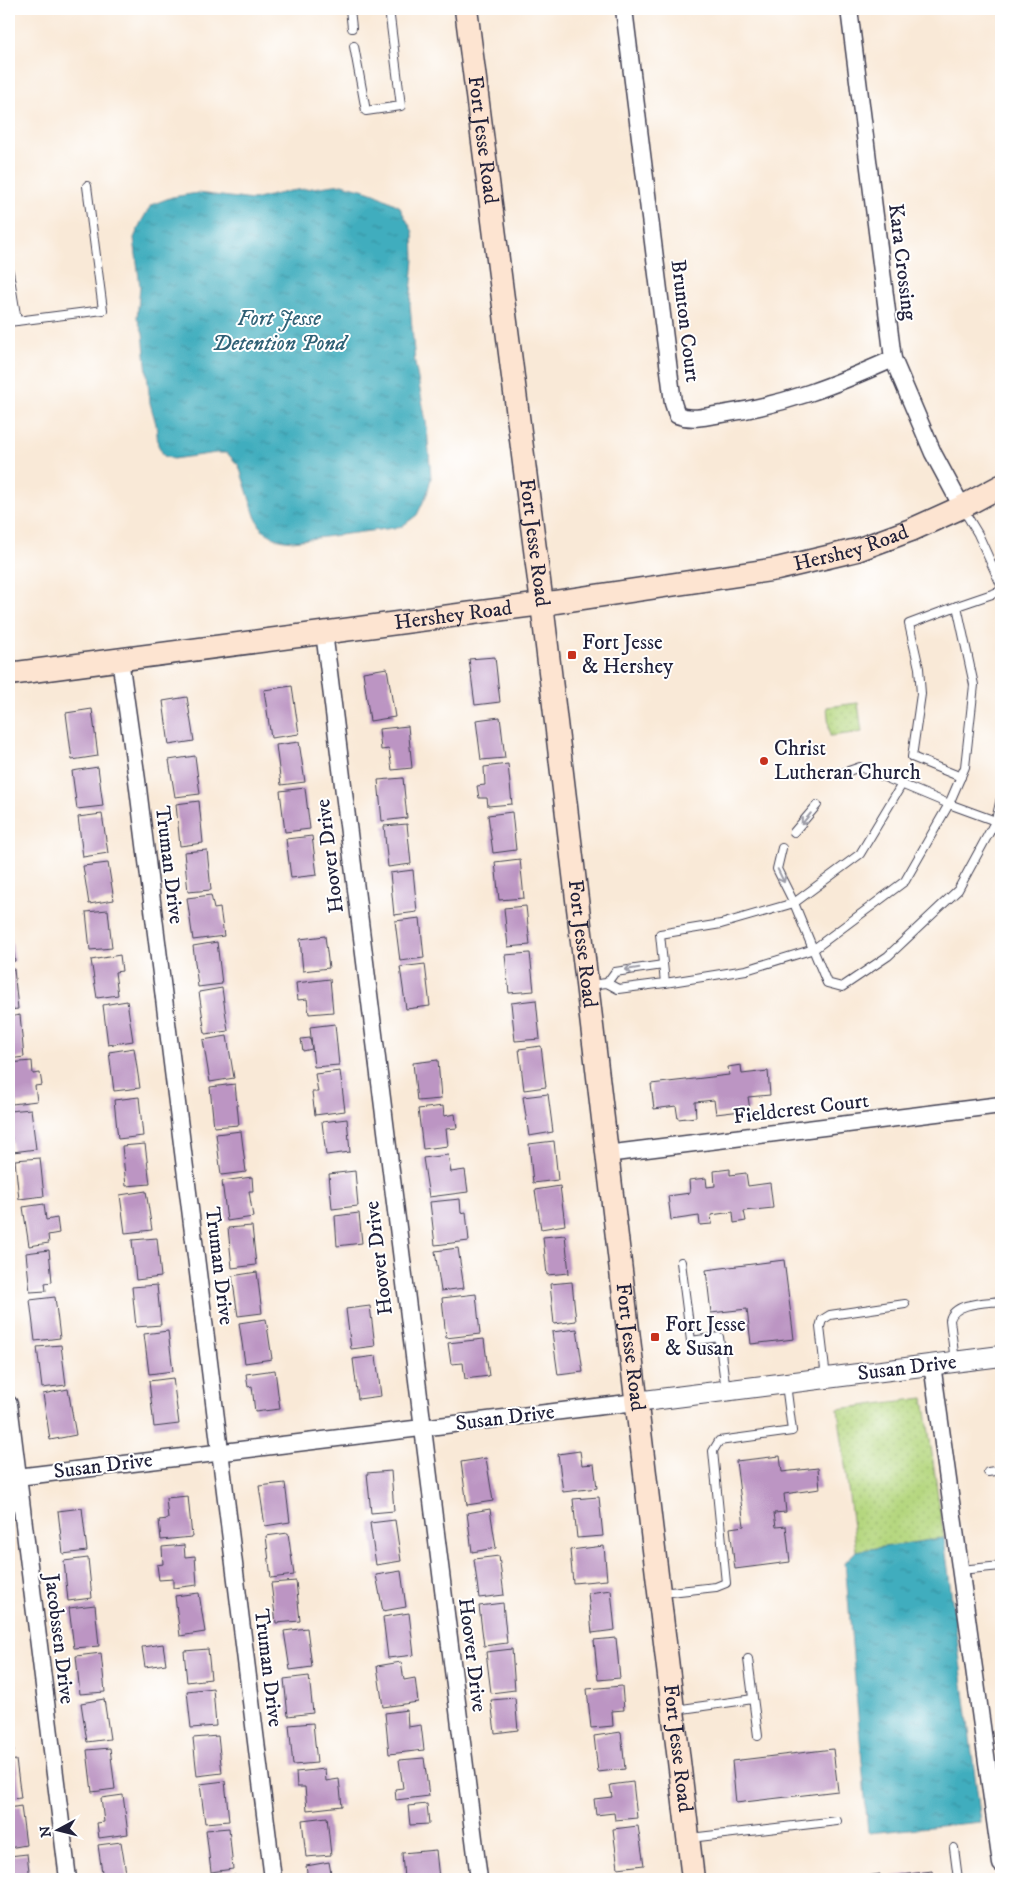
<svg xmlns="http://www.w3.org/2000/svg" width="1010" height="1888" viewBox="0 0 1010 1888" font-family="'IM FELL DW Pica',serif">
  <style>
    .green { fill: url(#green-dots); stroke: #6c7c5d }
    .water { fill: url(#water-ripples); stroke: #31687c }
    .building { fill: #bc95c3 }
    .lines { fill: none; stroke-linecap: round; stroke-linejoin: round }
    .service-casing { stroke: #424052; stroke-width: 10 }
    .minor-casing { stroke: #424052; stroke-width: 19 }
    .tertiary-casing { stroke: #424052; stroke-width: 22 }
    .secondary-casing { stroke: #424052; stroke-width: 25 }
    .service { stroke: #fff; stroke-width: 8 }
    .minor { stroke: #fff; stroke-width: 16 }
    .tertiary { stroke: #fff; stroke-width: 20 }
    .secondary { stroke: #fde4d1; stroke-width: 22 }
    .oneway { stroke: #9c9ca7 }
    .poi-dot { fill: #c8321e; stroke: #fff; stroke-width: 2 }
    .labels { text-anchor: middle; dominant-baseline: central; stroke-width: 4; stroke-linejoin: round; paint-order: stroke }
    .street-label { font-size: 21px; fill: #22223b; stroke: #fff }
    .poi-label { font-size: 21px; fill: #22223b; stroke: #fff; text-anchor: start }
    .water-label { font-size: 22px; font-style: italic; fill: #306176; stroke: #fff }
  </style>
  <defs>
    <pattern id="green-dots" width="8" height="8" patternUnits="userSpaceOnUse" patternTransform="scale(1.25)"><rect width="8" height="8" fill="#b5d77f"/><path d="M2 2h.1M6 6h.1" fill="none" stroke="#9bb86f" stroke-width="1.8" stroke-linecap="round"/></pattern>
    <pattern id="water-ripples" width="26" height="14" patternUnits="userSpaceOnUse" patternTransform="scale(1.25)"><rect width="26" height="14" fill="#40adbe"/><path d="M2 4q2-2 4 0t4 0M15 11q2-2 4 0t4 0" fill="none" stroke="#358c9c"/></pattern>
  </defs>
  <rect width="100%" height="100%" fill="#fff"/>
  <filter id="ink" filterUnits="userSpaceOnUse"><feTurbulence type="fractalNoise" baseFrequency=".02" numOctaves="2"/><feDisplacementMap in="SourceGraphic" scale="10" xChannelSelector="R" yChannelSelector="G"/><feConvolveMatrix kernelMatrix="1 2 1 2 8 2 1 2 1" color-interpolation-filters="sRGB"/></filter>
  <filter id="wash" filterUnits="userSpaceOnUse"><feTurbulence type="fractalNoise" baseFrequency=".0096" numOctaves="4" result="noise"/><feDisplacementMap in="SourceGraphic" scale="20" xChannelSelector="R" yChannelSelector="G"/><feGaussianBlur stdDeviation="1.12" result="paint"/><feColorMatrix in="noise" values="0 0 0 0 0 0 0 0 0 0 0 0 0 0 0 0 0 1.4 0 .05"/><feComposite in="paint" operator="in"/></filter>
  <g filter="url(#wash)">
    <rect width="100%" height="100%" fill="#f9e9d7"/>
    <g class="green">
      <polygon points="858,703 862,732 830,736 827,707"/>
      <polygon points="924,1398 944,1538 856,1551 838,1409"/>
    </g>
    <g class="water">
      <polygon points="342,184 369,191 399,206 413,232 414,259 410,305 415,363 427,427 431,478 427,494 417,515 401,527 293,541 277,539 262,530 255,516 239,466 227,453 216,453 173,459 164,456 158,445 156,424 150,403 143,333 137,318 140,287 134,238 141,222 151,205 172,197 198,193 253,200 290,191"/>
      <polygon points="944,1538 981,1822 868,1833 845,1562 856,1551"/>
    </g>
    <g id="blocks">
      <g class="building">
        <polygon points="495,657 500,702 475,705 469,659"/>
        <polygon points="387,668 395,717 370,721 363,672"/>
        <polygon points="292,686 299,734 271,738 264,690"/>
        <polygon points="187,697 194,741 169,745 163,701"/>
        <polygon points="92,709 98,756 72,760 66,713"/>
        <polygon points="500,717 505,758 481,760 476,720"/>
        <polygon points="408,726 412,768 392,770 389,749 381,750 379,729"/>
        <polygon points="299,742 305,782 281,785 276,745"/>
        <polygon points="195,756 200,794 175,797 169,760"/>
        <polygon points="508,764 512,804 488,806 487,798 479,798 477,786 485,785 484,767"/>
        <polygon points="98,767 103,806 77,809 72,771"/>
        <polygon points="403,778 407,818 382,821 378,780"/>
        <polygon points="305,788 310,829 285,832 280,791"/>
        <polygon points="199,801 203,843 180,846 176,804"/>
        <polygon points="512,812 516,850 493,853 488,815"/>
        <polygon points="102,814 108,853 83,857 78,817"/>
        <polygon points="407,824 411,864 388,867 384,826"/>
        <polygon points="312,836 317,875 291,878 286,839"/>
        <polygon points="207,850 211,890 188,892 184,852"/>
        <polygon points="520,859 524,898 499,900 495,862"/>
        <polygon points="108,863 114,900 89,904 83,866"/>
        <polygon points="413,870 417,912 394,915 390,873"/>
        <polygon points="211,895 214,909 220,908 224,936 193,940 187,898"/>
        <polygon points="526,906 530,945 508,947 504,908"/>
        <polygon points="108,910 112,948 90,950 86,912"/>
        <polygon points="420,918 424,958 400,961 395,921"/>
        <polygon points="9,924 15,961 9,962"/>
        <polygon points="325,936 329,968 303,971 300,939"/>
        <polygon points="217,942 222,984 198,987 193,946"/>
        <polygon points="530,953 534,991 509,993 505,955"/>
        <polygon points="120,955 122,971 115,972 118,995 97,998 91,960"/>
        <polygon points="425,964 430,1006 406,1009 400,967"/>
        <polygon points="9,969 14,969 18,1009 9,1010"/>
        <polygon points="330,979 333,1012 309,1014 307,999 298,1000 296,983"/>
        <polygon points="222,988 228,1031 205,1034 199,992"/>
        <polygon points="536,1000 540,1039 515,1041 511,1003"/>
        <polygon points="127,1001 133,1041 108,1045 103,1005"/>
        <polygon points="20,1015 24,1057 9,1059 9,1017"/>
        <polygon points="335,1024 339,1065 314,1067 310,1027"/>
        <polygon points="227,1036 234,1078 210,1082 203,1040"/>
        <polygon points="310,1038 312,1049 303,1051 301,1039"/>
        <polygon points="541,1046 546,1087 524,1090 519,1049"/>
        <polygon points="134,1048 140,1088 114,1091 109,1052"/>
        <polygon points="438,1060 441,1099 417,1101 413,1063"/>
        <polygon points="32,1061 33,1074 40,1073 42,1085 35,1086 37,1101 12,1104 9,1063"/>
        <polygon points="741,1065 742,1074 768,1071 770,1095 748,1097 750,1110 716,1114 714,1100 695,1102 696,1117 678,1119 676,1106 654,1109 651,1084 729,1075 728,1067"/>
        <polygon points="340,1071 345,1111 315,1115 312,1092 318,1092 315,1074"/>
        <polygon points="235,1084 239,1125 214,1127 210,1087"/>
        <polygon points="548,1094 553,1132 529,1136 523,1097"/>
        <polygon points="139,1097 143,1136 118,1139 114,1100"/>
        <polygon points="443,1106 444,1116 455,1114 457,1128 446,1129 448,1146 423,1149 418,1109"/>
        <polygon points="31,1109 36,1149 13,1152 9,1111"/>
        <polygon points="347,1119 350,1152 326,1155 322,1122"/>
        <polygon points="241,1131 246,1172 221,1175 216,1134"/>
        <polygon points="554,1141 558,1180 533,1183 529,1144"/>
        <polygon points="145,1144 150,1184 126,1186 122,1146"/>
        <polygon points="448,1155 451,1172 465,1170 468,1192 429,1197 423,1158"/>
        <polygon points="40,1158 44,1196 19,1199 15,1160"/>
        <polygon points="730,1169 730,1175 746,1173 748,1186 770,1183 773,1208 744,1211 746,1221 734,1223 733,1212 711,1215 712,1224 700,1225 699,1216 671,1220 668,1196 690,1193 689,1180 706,1178 707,1187 715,1186 714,1171"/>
        <polygon points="355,1171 358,1206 332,1209 329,1174"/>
        <polygon points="252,1177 253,1191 249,1191 253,1217 227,1221 222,1181"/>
        <polygon points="560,1186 565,1225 541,1229 535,1190"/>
        <polygon points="146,1191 152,1230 125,1233 120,1195"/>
        <polygon points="460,1199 461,1213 466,1212 469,1241 435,1245 430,1202"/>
        <polygon points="44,1204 46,1220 57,1218 59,1233 48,1235 49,1243 29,1246 23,1207"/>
        <polygon points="359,1213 362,1243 337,1246 335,1216"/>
        <polygon points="252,1226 256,1265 232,1268 228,1228"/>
        <polygon points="565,1235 569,1273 547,1275 543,1237"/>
        <polygon points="157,1238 161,1277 136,1280 132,1240"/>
        <polygon points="458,1248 464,1288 441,1291 435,1251"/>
        <polygon points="49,1250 52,1282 45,1283 46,1291 30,1292 26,1253"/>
        <polygon points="784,1260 794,1339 751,1344 747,1309 711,1313 706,1270"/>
        <polygon points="257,1272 262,1313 238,1316 232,1276"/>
        <polygon points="572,1282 576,1321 554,1324 550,1284"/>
        <polygon points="157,1285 161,1325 136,1327 132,1287"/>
        <polygon points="476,1294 480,1334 446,1338 442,1298"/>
        <polygon points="55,1297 60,1338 35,1341 30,1300"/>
        <polygon points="370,1306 375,1346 351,1349 346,1309"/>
        <polygon points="266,1319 272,1359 245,1363 239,1323"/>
        <polygon points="577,1329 583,1372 558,1375 552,1332"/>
        <polygon points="168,1331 173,1371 149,1374 144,1334"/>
        <polygon points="484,1339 489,1376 465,1379 463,1363 451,1364 448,1343"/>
        <polygon points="61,1345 66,1385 42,1388 37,1347"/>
        <polygon points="376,1356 381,1396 358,1399 353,1359"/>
        <polygon points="275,1370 280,1409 255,1412 252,1386 248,1387 246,1374"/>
        <polygon points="173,1378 179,1424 154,1427 149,1381"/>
        <polygon points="68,1389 76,1435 50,1440 43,1394"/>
        <polygon points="580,1451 582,1465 594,1464 597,1488 563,1492 558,1454"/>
        <polygon points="780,1456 782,1472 818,1468 820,1489 784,1494 786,1512 774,1513 776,1527 786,1526 790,1562 735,1569 730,1528 744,1526 736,1461"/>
        <polygon points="486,1458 493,1501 467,1505 461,1462"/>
        <polygon points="391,1471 394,1511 371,1513 367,1473"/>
        <polygon points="285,1483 290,1522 265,1526 259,1486"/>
        <polygon points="188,1496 192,1537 161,1540 159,1520 168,1519 166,1498"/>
        <polygon points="599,1497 603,1536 577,1538 573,1499"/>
        <polygon points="82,1508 87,1551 63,1554 58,1511"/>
        <polygon points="490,1509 496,1548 472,1552 467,1513"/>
        <polygon points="395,1520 401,1561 376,1565 370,1523"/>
        <polygon points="288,1533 294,1575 271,1578 266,1536"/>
        <polygon points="184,1545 185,1557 195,1556 197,1585 173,1588 173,1579 159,1580 157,1565 163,1564 162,1547"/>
        <polygon points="604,1546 607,1580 573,1583 570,1550"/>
        <polygon points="499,1556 504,1595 479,1598 474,1559"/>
        <polygon points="88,1558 92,1598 68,1601 64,1561"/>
        <polygon points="401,1571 406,1607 383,1611 376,1575"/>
        <polygon points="296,1581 300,1621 276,1623 271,1583"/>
        <polygon points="611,1590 615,1630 592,1633 588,1593"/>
        <polygon points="199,1593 205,1632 180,1636 175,1596"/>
        <polygon points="503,1603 507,1643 484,1646 479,1606"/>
        <polygon points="95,1605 99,1646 74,1648 69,1608"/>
        <polygon points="409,1613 414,1655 388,1658 383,1617"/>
        <polygon points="307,1628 312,1667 290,1670 284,1631"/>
        <polygon points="616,1638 620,1678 598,1680 594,1640"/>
        <polygon points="163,1644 166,1664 145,1667 142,1647"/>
        <polygon points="208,1649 211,1679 187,1682 184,1651"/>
        <polygon points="512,1649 515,1690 491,1693 486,1652"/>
        <polygon points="101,1653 105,1692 80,1694 76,1656"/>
        <polygon points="401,1662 404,1680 415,1678 418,1702 383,1707 377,1666"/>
        <polygon points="309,1676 313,1713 288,1716 284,1679"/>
        <polygon points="622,1686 624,1710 612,1711 613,1726 591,1728 587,1689"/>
        <polygon points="213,1688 216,1726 191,1728 187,1691"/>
        <polygon points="515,1698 518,1730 495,1733 491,1700"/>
        <polygon points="104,1699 110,1739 87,1742 81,1703"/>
        <polygon points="407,1710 408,1727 421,1725 424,1750 389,1754 385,1713"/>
        <polygon points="9,1714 14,1752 9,1752"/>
        <polygon points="313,1723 317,1763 293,1765 289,1725"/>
        <polygon points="621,1732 625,1769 598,1772 594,1736"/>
        <polygon points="218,1736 222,1773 197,1776 193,1738"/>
        <polygon points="110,1748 115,1789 92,1792 87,1750"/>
        <polygon points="833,1749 838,1791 736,1803 732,1761"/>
        <polygon points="424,1758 429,1796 396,1800 395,1789 403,1788 399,1760"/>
        <polygon points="16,1760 21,1798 9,1799 9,1761"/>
        <polygon points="325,1769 326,1781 339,1779 342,1806 307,1810 305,1787 297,1787 296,1772"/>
        <polygon points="225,1781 229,1821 205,1823 200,1784"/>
        <polygon points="633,1782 637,1818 615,1820 614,1813 596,1815 594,1799 612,1797 610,1785"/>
        <polygon points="123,1795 128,1834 99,1838 97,1823 104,1822 101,1798"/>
        <polygon points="427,1804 429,1824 410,1825 408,1806"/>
        <polygon points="21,1806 26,1845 9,1848 9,1808"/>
        <polygon points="327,1817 331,1855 306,1857 302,1820"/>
        <polygon points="638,1826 644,1865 618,1868 613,1829"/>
        <polygon points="229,1828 233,1869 211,1872 206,1830"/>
        <polygon points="121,1842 127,1879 103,1879 98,1845"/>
        <polygon points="436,1850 439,1879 404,1879 402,1853"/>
        <polygon points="27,1854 30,1879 9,1879 9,1856"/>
        <polygon points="329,1862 332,1879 308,1879 306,1866"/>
        <polygon points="932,1871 933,1877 940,1876 940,1879 833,1879 860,1875 860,1877 880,1874 880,1878"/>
        <polygon points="642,1874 643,1879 617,1879 616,1878"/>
        <polygon points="235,1875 236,1879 213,1879 213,1878"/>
      </g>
    </g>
  </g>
  <g filter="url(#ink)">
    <use href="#blocks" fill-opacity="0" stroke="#424052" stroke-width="1"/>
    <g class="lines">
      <defs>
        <g id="service">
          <polyline points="350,9 352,28"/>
          <polyline points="354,46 366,111 401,106 389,9"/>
          <polyline points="9,272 17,321"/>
          <polyline points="9,322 103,310 87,186"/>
          <polyline points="963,509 978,534 1001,585"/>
          <polyline points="957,606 909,624 919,668 921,694 912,757 961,777"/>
          <polyline points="840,774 860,767 949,804 1001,823"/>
          <polyline points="794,832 817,805"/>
          <polyline points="782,848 777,869 794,903 827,983 842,987 888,956 958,890 996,820 1001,798"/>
          <polyline points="607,983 615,972 663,965"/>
          <polyline points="665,983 660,934 721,924 794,903 860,854 902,784"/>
          <polyline points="588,985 607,983 618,989 665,983 746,970 814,949 905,881 949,804 965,767 974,685 957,606 1001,591"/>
          <polyline points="681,1262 691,1341 719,1337 726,1391"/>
          <path d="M955,1362L950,1320C954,1302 986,1303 1001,1301"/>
          <polyline points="826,1378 820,1327 822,1320 830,1315 905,1304"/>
          <polyline points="988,1472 1001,1470"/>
          <polyline points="960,1570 1001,1566"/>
          <polyline points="661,1593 716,1587 726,1583 713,1451 719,1441 792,1431 786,1384"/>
          <polyline points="748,1659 758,1736"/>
          <polyline points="675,1710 753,1699"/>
          <polyline points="690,1838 837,1821"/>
          <polyline points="954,1848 958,1879"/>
        </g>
        <g id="minor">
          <path d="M624,9L673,403L677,415C693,421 705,416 722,414C785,405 835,385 893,359"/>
          <polyline points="849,9 893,359 933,453 962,507"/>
          <polyline points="324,632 479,1879"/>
          <polyline points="120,659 137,780 273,1879"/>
          <polyline points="606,1154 1001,1105"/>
          <polyline points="932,1364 1001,1864"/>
          <polyline points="9,1404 68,1879"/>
          <polyline points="9,1478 636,1402"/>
        </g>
        <polyline id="tertiary" points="636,1402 1001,1356"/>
        <g id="secondary">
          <path id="s1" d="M466,9L542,604L693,1879"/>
          <path id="s2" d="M9,674L542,604L777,569L857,550L911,530L962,507L1001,486"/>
        </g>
      </defs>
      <use href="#service" class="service-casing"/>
      <use href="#minor" class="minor-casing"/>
      <use href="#tertiary" class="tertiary-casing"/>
      <use href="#secondary" class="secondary-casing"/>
      <use href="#service" class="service"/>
      <use href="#minor" class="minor"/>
      <use href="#tertiary" class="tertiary"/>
      <use href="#secondary" class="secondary"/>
    </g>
    <defs><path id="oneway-shaft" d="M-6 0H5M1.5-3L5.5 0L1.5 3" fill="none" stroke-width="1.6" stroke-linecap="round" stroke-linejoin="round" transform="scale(1.25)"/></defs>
    <g class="oneway">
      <use href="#oneway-shaft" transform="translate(806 819) rotate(130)"/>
      <use href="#oneway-shaft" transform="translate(781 876) rotate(64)"/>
      <use href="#oneway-shaft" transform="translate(632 969) rotate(171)"/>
    </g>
  </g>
  <g class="poi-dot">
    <rect x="567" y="650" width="10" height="10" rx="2.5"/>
    <circle cx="764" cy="761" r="5"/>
    <rect x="650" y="1332" width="10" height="10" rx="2.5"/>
  </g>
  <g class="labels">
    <g class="street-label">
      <text stroke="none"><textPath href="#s1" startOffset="132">Fort Jesse Road</textPath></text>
      <text transform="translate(902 262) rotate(83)">Kara Crossing</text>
      <text transform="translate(685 321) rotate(83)">Brunton Court</text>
      <text stroke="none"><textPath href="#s1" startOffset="538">Fort Jesse Road</textPath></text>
      <text stroke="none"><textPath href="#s2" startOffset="852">Hershey Road</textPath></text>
      <text stroke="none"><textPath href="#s2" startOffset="448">Hershey Road</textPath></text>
      <text transform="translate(330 856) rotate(-97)">Hoover Drive</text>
      <text transform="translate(169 865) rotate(83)">Truman Drive</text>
      <text stroke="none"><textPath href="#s1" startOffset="942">Fort Jesse Road</textPath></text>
      <text transform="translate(801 1109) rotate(-7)">Fieldcrest Court</text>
      <text transform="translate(379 1258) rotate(-97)">Hoover Drive</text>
      <text transform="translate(219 1266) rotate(83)">Truman Drive</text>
      <text stroke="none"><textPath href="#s1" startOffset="1348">Fort Jesse Road</textPath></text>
      <text transform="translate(907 1368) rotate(-7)">Susan Drive</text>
      <text transform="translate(505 1418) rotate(-7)">Susan Drive</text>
      <text transform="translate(103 1466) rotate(-7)">Susan Drive</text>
      <text transform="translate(59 1639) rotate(83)">Jacobssen Drive</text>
      <text transform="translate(472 1655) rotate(83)">Hoover Drive</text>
      <text transform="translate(268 1668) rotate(83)">Truman Drive</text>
      <text stroke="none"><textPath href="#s1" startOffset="1752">Fort Jesse Road</textPath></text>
    </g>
    <g class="poi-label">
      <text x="582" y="643">Fort Jesse<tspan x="582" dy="24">&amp; Hershey</tspan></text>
      <text x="774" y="749">Christ<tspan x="774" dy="24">Lutheran Church</tspan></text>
      <text x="665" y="1325">Fort Jesse<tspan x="665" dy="24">&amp; Susan</tspan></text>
    </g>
    <g class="water-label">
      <text x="279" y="318">Fort Jesse<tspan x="279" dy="25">Detention Pond</tspan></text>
    </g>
  </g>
  <rect width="1010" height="1888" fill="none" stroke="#fff" stroke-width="30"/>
  <g transform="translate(58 1830) rotate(263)" stroke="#ffffff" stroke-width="4" paint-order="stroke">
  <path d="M0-4L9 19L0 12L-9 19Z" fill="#22223b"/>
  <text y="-8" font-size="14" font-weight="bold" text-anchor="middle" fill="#22223b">N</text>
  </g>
</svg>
